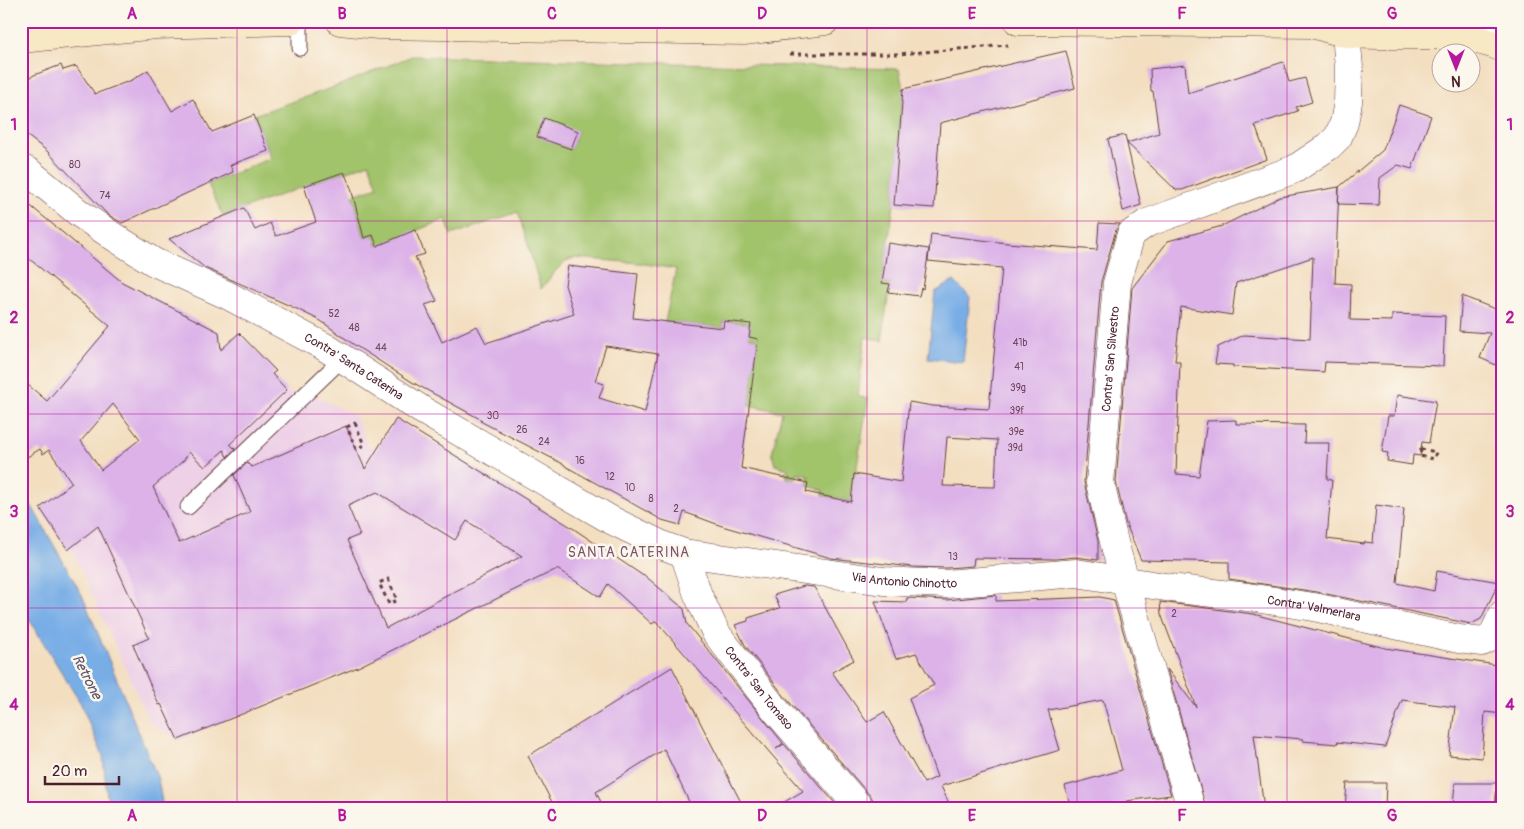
<svg xmlns="http://www.w3.org/2000/svg" width="1524" height="829" viewBox="0 0 1524 829" font-family="Pangolin,sans-serif">
  <style>
    .built { fill: #eed0e7 }
    .green { fill: #a1c36b; stroke: #76714b; fill-rule: evenodd }
    .water { fill: #78ade6; stroke: #616688 }
    .building { fill: #dcb2e9; fill-rule: evenodd }
    .lines { fill: none; stroke-linecap: round; stroke-linejoin: round }
    .service-casing { stroke: #633c41; stroke-width: 17 }
    .minor-casing { stroke: #633c41; stroke-width: 29 }
    .tertiary-casing { stroke: #633c41; stroke-width: 29 }
    .secondary-casing { stroke: #633c41; stroke-width: 29 }
    .path { stroke: #633c41; stroke-width: 3; stroke-dasharray: 4 4; stroke-linecap: butt }
    .service { stroke: #fff; stroke-width: 15 }
    .minor { stroke: #fff; stroke-width: 28 }
    .tertiary { stroke: #fff; stroke-width: 28 }
    .secondary { stroke: #f7e9c3; stroke-width: 28 }
    .grid { fill: none; stroke: #b5179e; stroke-width: 1; stroke-opacity: 0.55 }
    .labels { text-anchor: middle; dominant-baseline: central; stroke-width: 5; stroke-linejoin: round; paint-order: stroke }
    .number-label { font-size: 10px; fill: #6e445a }
    .street-label { font-size: 12px; fill: #4a1f2b; stroke: #fbf7ec }
    .neighbourhood-label { font-size: 14px; letter-spacing: 1px; fill: #7d526e; stroke: #fbf7ec }
    .water-label { font-size: 14px; font-style: italic; fill: #5a516c; stroke: #fbf7ec }
    .neatline { fill: none; stroke: #b5179e; stroke-width: 2 }
    .grid-label { font-size: 16px; text-anchor: middle; font-weight: bold; fill: #b5179e }
  </style>
  <rect width="100%" height="100%" fill="#fbf7ec"/>
  <filter id="ink" filterUnits="userSpaceOnUse"><feTurbulence type="fractalNoise" baseFrequency=".02" numOctaves="2"/><feDisplacementMap in="SourceGraphic" scale="10" xChannelSelector="R" yChannelSelector="G"/><feConvolveMatrix kernelMatrix="1 2 1 2 8 2 1 2 1" color-interpolation-filters="sRGB"/></filter>
  <filter id="wash" filterUnits="userSpaceOnUse"><feTurbulence type="fractalNoise" baseFrequency=".0096" numOctaves="4" result="noise"/><feDisplacementMap in="SourceGraphic" scale="20" xChannelSelector="R" yChannelSelector="G"/><feGaussianBlur stdDeviation="1.12" result="paint"/><feColorMatrix in="noise" values="0 0 0 0 0 0 0 0 0 0 0 0 0 0 0 0 0 1.4 0 .05"/><feComposite in="paint" operator="in"/></filter>
  <g filter="url(#wash)">
    <rect width="100%" height="100%" fill="#f3dec0"/>
    <polygon class="built" points="287,390 291,394 308,392 355,416 367,444 376,450 396,419 545,511 525,555 370,636 167,717 178,740 150,723 71,548 191,453 230,444"/>
    <path class="green" d="M412,56L899,69L903,89L894,205L882,283L890,284L882,341L865,337L858,396L868,399L851,502L823,495V490L807,486L809,476L797,474L795,480L786,478L788,469L775,465L772,454L782,412L749,405L758,339L749,337L751,324L724,321L723,328L665,322L676,269L639,263L575,258C561,260 550,279 541,289L518,212L451,235L446,219L377,246L373,235L364,238L353,195L378,187L369,163L223,216L208,184L271,158L254,115L340,85ZM578,131L571,149L538,137Z"/>
    <g class="water">
      <polygon points="954,281 970,297 963,362 928,358 935,292"/>
      <polygon points="21,487 82,595 158,779 163,808 108,808 103,756 81,704 21,606"/>
    </g>
    <g id="blocks">
      <g class="building">
        <polygon points="1066,51 1075,88 940,123 934,208 894,205 903,89"/>
        <polygon points="1283,62 1289,82 1305,78 1312,102 1296,107 1298,111 1255,125 1267,159 1182,190 1176,190 1127,143 1159,133 1153,91 1151,91 1150,69 1185,65 1188,93"/>
        <polygon points="61,65 63,70 76,66 95,94 132,80 148,70 172,111 193,99 212,132 254,115 268,151 230,165 233,172 122,223 107,214 47,151 21,131 21,84 34,75"/>
        <polygon points="1399,105 1431,116 1412,169 1398,165 1380,178 1379,205 1338,204 1339,187 1383,150"/>
        <polygon points="544,118 578,131 571,149 537,137"/>
        <polygon points="1125,135 1141,205 1123,211 1108,139"/>
        <path d="M344,172L351,188L364,238L373,235L377,246L415,230L425,254L415,257L437,301L425,305L442,342L477,326L486,343L574,314L565,285L568,266L638,274L633,318L723,328L724,321L751,324L749,337L758,339L741,468L808,483L806,492L851,502L854,474L901,482L909,402L933,406L989,409L1002,268L928,261L931,234L1007,243L1097,250L1099,223L1120,224L1116,230L1101,282L1084,482L1098,541V560L1075,557L1056,559L974,558L973,566L946,568L913,567L831,558L722,526L684,512L680,525L662,520L565,466V465L480,421L482,420L412,382L353,344L321,321L297,309L205,268L169,239L244,208L255,230L270,223L276,236L316,222L304,186ZM606,346L658,354L645,412L599,398L604,384L595,381ZM947,437L997,440L995,487L943,486Z"/>
        <polygon points="1339,187 1335,283 1351,284 1350,320 1392,321 1392,314 1445,316 1443,366 1325,362 1324,372 1233,367 1233,365 1215,364 1218,347 1244,335 1310,339 1313,257 1236,283 1232,315 1181,307 1175,361 1180,361 1176,474 1199,476 1207,421 1236,420 1236,424 1305,425 1304,443 1329,443 1327,479 1332,480 1327,539 1364,544 1365,542 1373,543 1376,505 1404,509 1397,583 1434,591 1437,571 1499,582 1481,619 1471,624 1317,592 1229,579 1229,562 1141,560 1126,524 1116,482 1132,288 1168,241 1222,226 1280,197"/>
        <path d="M21,198L122,282L219,332L221,350L239,333L276,371L272,374L287,390L230,444L235,449L227,457L224,450L205,467L189,452L184,460L153,487L179,543L250,512L234,475L247,463L252,467L346,426L365,469L396,419L571,527L642,575L643,574L684,609L687,624L783,743L776,749L784,744L839,808H774L803,791L656,621L652,624L608,584L600,597L557,569L358,667L178,740L161,704L159,705L133,645L149,638L98,526L68,550L40,508L72,483L49,450L43,454L40,449L21,461V379L47,401L110,326L21,252ZM113,404L140,439L101,470L81,441ZM377,492L455,540L467,521L522,556L386,628L347,540L360,535L348,506Z"/>
        <polygon points="888,243 929,249 923,289 921,288 919,296 888,292 890,284 882,283"/>
        <polygon points="1462,296 1500,311 1503,305 1503,368 1480,358 1490,333 1459,331"/>
        <polygon points="1397,395 1436,401 1429,443 1422,442 1420,456 1413,455 1412,465 1387,461 1388,453 1382,452 1388,416 1394,416"/>
        <polygon points="804,586 814,587 854,660 832,672 867,722 884,712 924,783 937,777 909,698 934,685 916,653 896,659 875,601 906,602 907,598 947,600 996,595 996,601 1100,597 1114,600 1171,795 1126,801 1127,808 1071,808 1065,786 1122,770 1103,700 1048,710 1060,750 941,786 951,808 875,808 872,798 785,697 745,645 735,625 748,621 748,618 780,608 774,595"/>
        <polygon points="1160,602 1253,614 1385,648 1503,666 1503,714 1485,712 1482,758 1449,755 1455,707 1402,700 1385,747 1337,742 1337,744 1303,741 1303,739 1254,735 1264,808 1206,808 1167,669 1196,707 1161,614"/>
        <polygon points="672,667 744,808 692,808 664,749 596,792 604,808 555,808 528,756"/>
        <polygon points="1347,783 1386,783 1385,808 1345,808"/>
        <polygon points="1455,783 1497,783 1495,808 1453,805"/>
      </g>
    </g>
  </g>
  <g filter="url(#ink)">
    <use href="#blocks" fill-opacity="0" stroke="#633c41" stroke-width="1"/>
    <g class="lines">
      <defs>
        <g id="service">
          <polyline points="300,48 300,21"/>
          <polyline points="188,507 343,358"/>
        </g>
        <g id="minor">
          <path id="s1" d="M21,168L29,172L79,213L111,235L154,262L227,295L325,347L422,410L611,520L664,546L684,553L883,581L946,584L1076,573L1178,589L1248,597L1314,607L1459,639L1482,642L1492,637L1503,614"/>
          <path id="s2" d="M684,553L698,595L716,633L773,707L860,808"/>
          <path id="s3" d="M1191,808L1115,546L1100,483L1117,283L1131,234L1147,223L1295,169L1329,146L1338,137L1344,123L1348,102L1349,68L1346,33"/>
        </g>
        <polyline id="tertiary" points="1486,21 1490,25"/>
        <g id="secondary">
          <polyline points="340,21 378,25 744,31 825,21"/>
          <path d="M1018,21L1311,24C1325,27 1339,33 1353,34C1402,38 1456,28 1503,48"/>
          <polyline points="21,39 156,25 291,21"/>
        </g>
      </defs>
      <use href="#service" class="service-casing"/>
      <use href="#minor" class="minor-casing"/>
      <use href="#tertiary" class="tertiary-casing"/>
      <use href="#secondary" class="secondary-casing"/>
      <g class="path">
        <polyline points="790,54 898,54 1008,45"/>
        <polygon points="355,423 364,445 356,449 347,427"/>
        <polygon points="1421,449 1436,452 1434,459 1420,456"/>
        <polygon points="388,579 397,600 389,604 379,583"/>
      </g>
      <use href="#service" class="service"/>
      <use href="#minor" class="minor"/>
      <use href="#tertiary" class="tertiary"/>
      <use href="#secondary" class="secondary"/>
    </g>
  </g>
  <path class="grid" d="M237,21V808M447,21V808M657,21V808M867,21V808M1077,21V808M1287,21V808M21,221H1503M21,414H1503M21,608H1503"/>
  <g class="labels">
    <g class="number-label">
      <text x="75" y="165">80</text>
      <text x="105" y="196">74</text>
      <text x="334" y="314">52</text>
      <text x="354" y="328">48</text>
      <text x="1020" y="343">41b</text>
      <text x="381" y="348">44</text>
      <text x="1019" y="367">41</text>
      <text x="1018" y="388">39g</text>
      <text x="1017" y="411">39f</text>
      <text x="493" y="416">30</text>
      <text x="522" y="430">26</text>
      <text x="1016" y="432">39e</text>
      <text x="544" y="442">24</text>
      <text x="1015" y="448">39d</text>
      <text x="580" y="461">16</text>
      <text x="610" y="477">12</text>
      <text x="630" y="488">10</text>
      <text x="651" y="499">8</text>
      <text x="676" y="509">2</text>
      <text x="953" y="557">13</text>
      <text x="1174" y="614">2</text>
    </g>
    <g class="street-label">
      <text stroke="none"><textPath href="#s3" startOffset="462">Contra' San Silvestro</textPath></text>
      <text stroke="none"><textPath href="#s1" startOffset="389">Contra' Santa Caterina</textPath></text>
      <text stroke="none"><textPath href="#s1" startOffset="991">Via Antonio Chinotto</textPath></text>
      <text stroke="none"><textPath href="#s1" startOffset="1404">Contra' Valmerlara</textPath></text>
      <text stroke="none"><textPath href="#s2" startOffset="156">Contra' San Tomaso</textPath></text>
    </g>
    <g class="neighbourhood-label">
      <text x="629" y="552">SANTA CATERINA</text>
    </g>
    <g class="water-label">
      <text transform="translate(87 677) rotate(63)">Retrone</text>
    </g>
  </g>
  <rect width="1524" height="829" fill="none" stroke="#fbf7ec" stroke-width="55"/>
  <g transform="translate(1456 68) rotate(180)"><circle r="24" fill="#fbf7ec" stroke="#b4a19f"/>
  <path d="M0-4L9 19L0 12L-9 19Z" fill="#b5179e"/>
  <text y="-8" font-size="14" font-weight="bold" text-anchor="middle" fill="#4a1f2b">N</text>
  </g>
  <path d="M45 776v8h74v-8" fill="none" stroke="#4a1f2b" stroke-width="2.5"/>
  <text x="52" y="776" font-size="15" fill="#4a1f2b" stroke="#fbf7ec" stroke-width="4" paint-order="stroke">20 m</text>
  <rect x="28" y="28" width="1468" height="774" class="neatline"/>
  <g class="grid-label">
    <text x="132" y="19">A</text>
    <text x="342" y="19">B</text>
    <text x="552" y="19">C</text>
    <text x="762" y="19">D</text>
    <text x="972" y="19">E</text>
    <text x="1182" y="19">F</text>
    <text x="1392" y="19">G</text>
    <text x="14" y="130">1</text>
    <text x="1510" y="130">1</text>
    <text x="14" y="323">2</text>
    <text x="1510" y="323">2</text>
    <text x="14" y="517">3</text>
    <text x="1510" y="517">3</text>
    <text x="14" y="710">4</text>
    <text x="1510" y="710">4</text>
    <text x="132" y="821">A</text>
    <text x="342" y="821">B</text>
    <text x="552" y="821">C</text>
    <text x="762" y="821">D</text>
    <text x="972" y="821">E</text>
    <text x="1182" y="821">F</text>
    <text x="1392" y="821">G</text>
  </g>
</svg>
